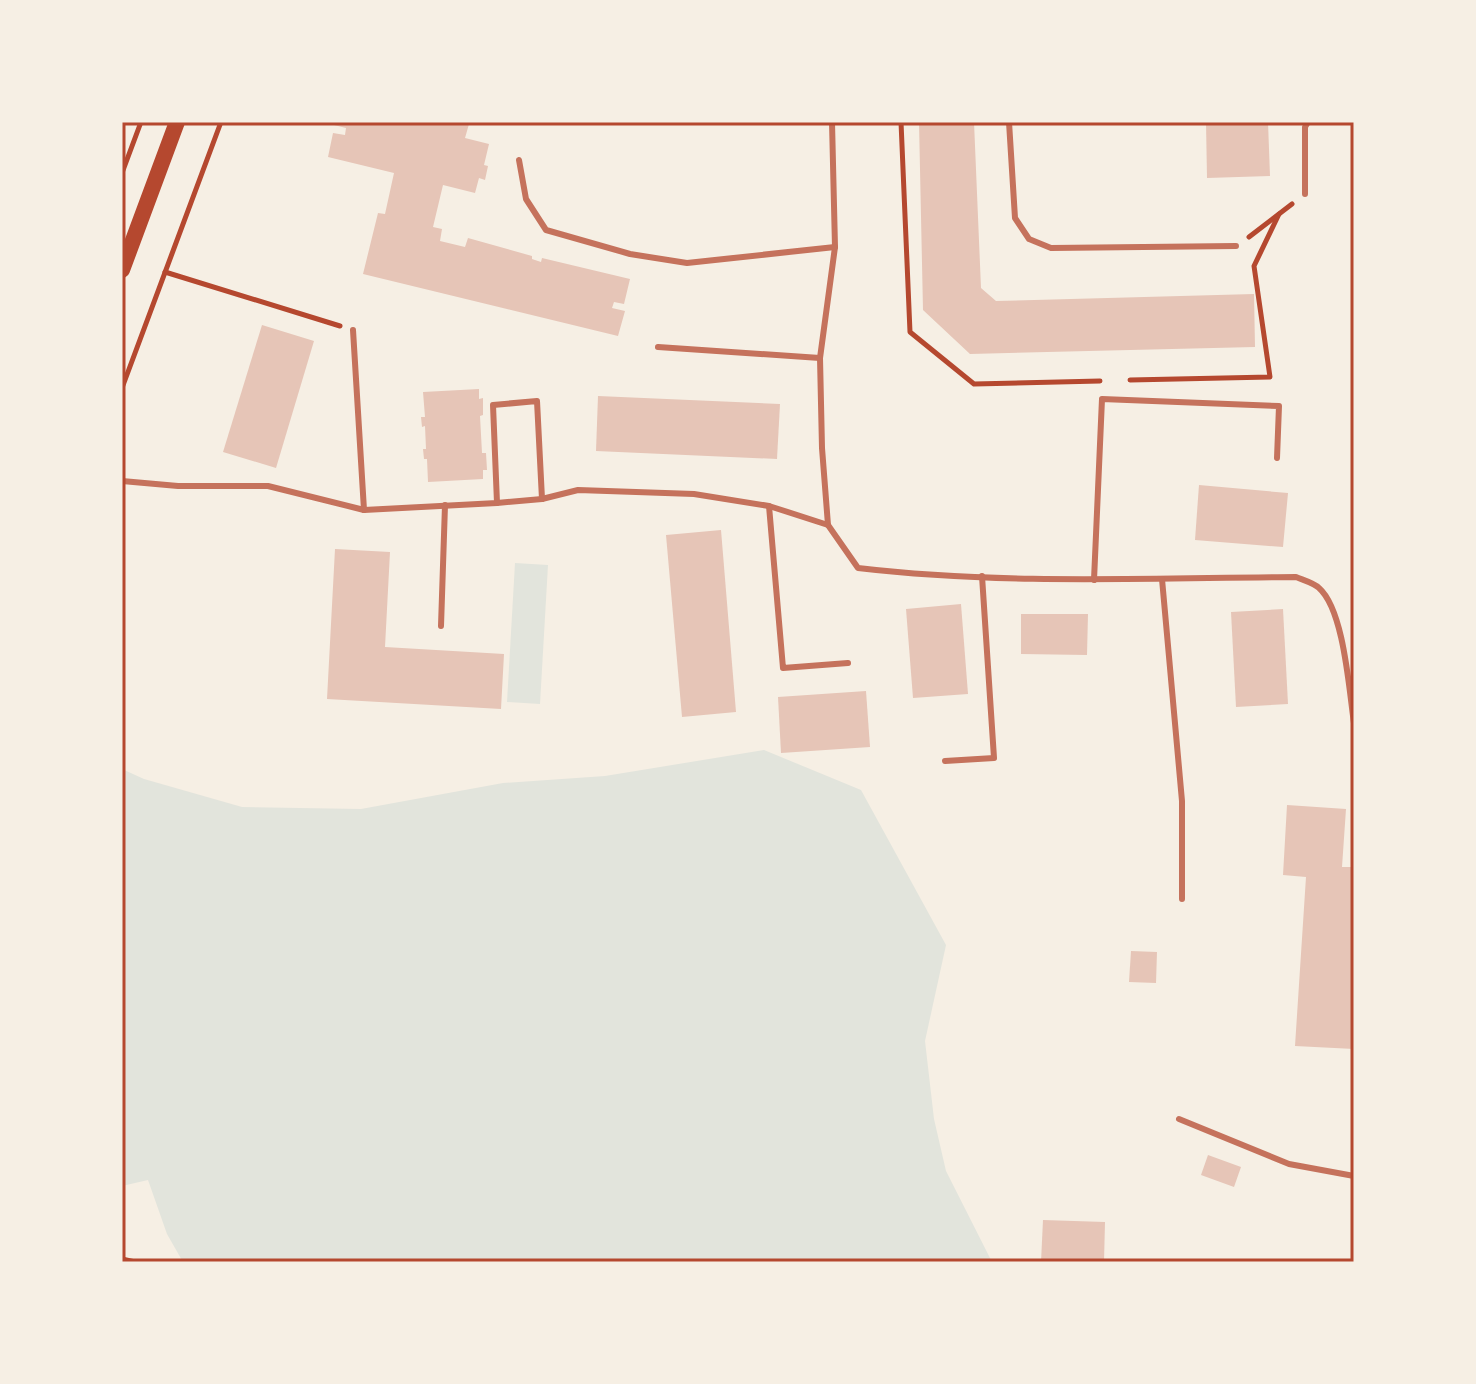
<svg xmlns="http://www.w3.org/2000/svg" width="1476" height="1384" viewBox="0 0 1476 1384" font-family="'PT Sans Narrow',sans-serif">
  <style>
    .green { fill: #e2e4dc }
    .building { fill: #e6c5b7 }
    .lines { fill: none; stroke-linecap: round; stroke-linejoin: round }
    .path { stroke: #b5482f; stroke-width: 5 }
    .service { stroke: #c5725c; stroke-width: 6 }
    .secondary { stroke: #b5482f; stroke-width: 16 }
    .neatline { fill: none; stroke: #b5482f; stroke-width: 3 }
  </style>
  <rect width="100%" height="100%" fill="#f6efe4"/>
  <g class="green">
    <polygon points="515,563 548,565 540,704 507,702"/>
    <polygon points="764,750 861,790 946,945 925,1041 934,1119 946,1171 992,1262 183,1262 167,1234 148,1180 122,1186 122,769 144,779 242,807 361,809 503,783 605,776"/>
  </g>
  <g class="building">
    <polygon points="334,122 469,124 465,138 489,144 484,165 488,166 485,180 479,178 475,193 443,185 433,227 442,229 440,241 465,247 468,238 532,256 532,259 541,262 542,258 630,279 624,304 614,302 612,308 625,311 618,336 363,274 378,213 385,214 394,173 328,157 333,133 345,135 346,128 334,125"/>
    <polygon points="919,122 974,122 981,288 996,301 1254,294 1255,347 970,354 923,310"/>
    <polygon points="1206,122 1268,122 1270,176 1207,178"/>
    <polygon points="262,325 314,341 276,468 223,452"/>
    <polygon points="479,389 479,399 483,398 483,415 480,416 482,453 486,453 487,470 483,470 483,479 428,482 427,459 424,459 423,449 426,449 425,426 422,427 421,417 425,417 423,392"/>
    <polygon points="598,396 780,404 777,459 596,451"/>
    <polygon points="1199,485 1288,493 1283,547 1195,540"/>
    <polygon points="721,530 736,712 682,717 666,535"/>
    <polygon points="335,549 390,552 385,647 504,654 501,709 327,699"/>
    <polygon points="961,604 968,694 913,698 906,609"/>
    <polygon points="1283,609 1288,704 1236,707 1231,612"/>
    <polygon points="1021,614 1088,614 1087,655 1021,654"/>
    <polygon points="866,691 870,747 781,753 778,697"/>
    <polygon points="1287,805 1346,809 1342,867 1354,867 1352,990 1354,990 1354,1049 1295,1046 1306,877 1283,875"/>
    <polygon points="1131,951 1157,952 1156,983 1129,982"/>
    <polygon points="1208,1155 1241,1167 1234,1187 1201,1175"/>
    <polygon points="1043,1220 1105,1222 1104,1262 1041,1262"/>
  </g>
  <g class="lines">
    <g class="path">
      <polyline points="901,122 910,332 974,384 1100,381"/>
      <polyline points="122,173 141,122"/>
      <polyline points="1249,237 1292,204"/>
      <polyline points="165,272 340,326"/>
      <polyline points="1130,380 1270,377 1254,266 1279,214"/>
      <polyline points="122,388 221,122"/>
      <polyline points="122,1259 135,1262"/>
    </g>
    <g class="service">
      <path d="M832,122L835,247L820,358L822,448L828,525L858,568C1003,585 1150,578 1296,577C1303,580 1314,583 1319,588C1344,610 1349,690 1354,723"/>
      <polyline points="1009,122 1015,218 1029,239 1051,248 1236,246"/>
      <polyline points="519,160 526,199 546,230 630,254 687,263 835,247"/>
      <polyline points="1305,194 1305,127 1308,122"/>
      <polyline points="353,330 364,510"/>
      <polyline points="658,347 820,358"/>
      <polyline points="122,481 178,486 268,486 364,510 497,503 542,499 578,490 694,494 769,506 828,525"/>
      <polyline points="497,503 493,405 537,401 542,499"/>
      <polyline points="769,506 783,668 848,663"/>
      <polyline points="1162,579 1182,801 1182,899"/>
      <polyline points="1094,580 1102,399 1279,406 1277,458"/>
      <polyline points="441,626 445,505"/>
      <polyline points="945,761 994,758 982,576"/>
      <polyline points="1179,1119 1289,1164 1354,1176"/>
    </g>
    <polyline class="secondary" points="122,270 177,122"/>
  </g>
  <rect width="1476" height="1384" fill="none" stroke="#f6efe4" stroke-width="248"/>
  <rect x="124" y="124" width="1228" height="1136" class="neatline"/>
</svg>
